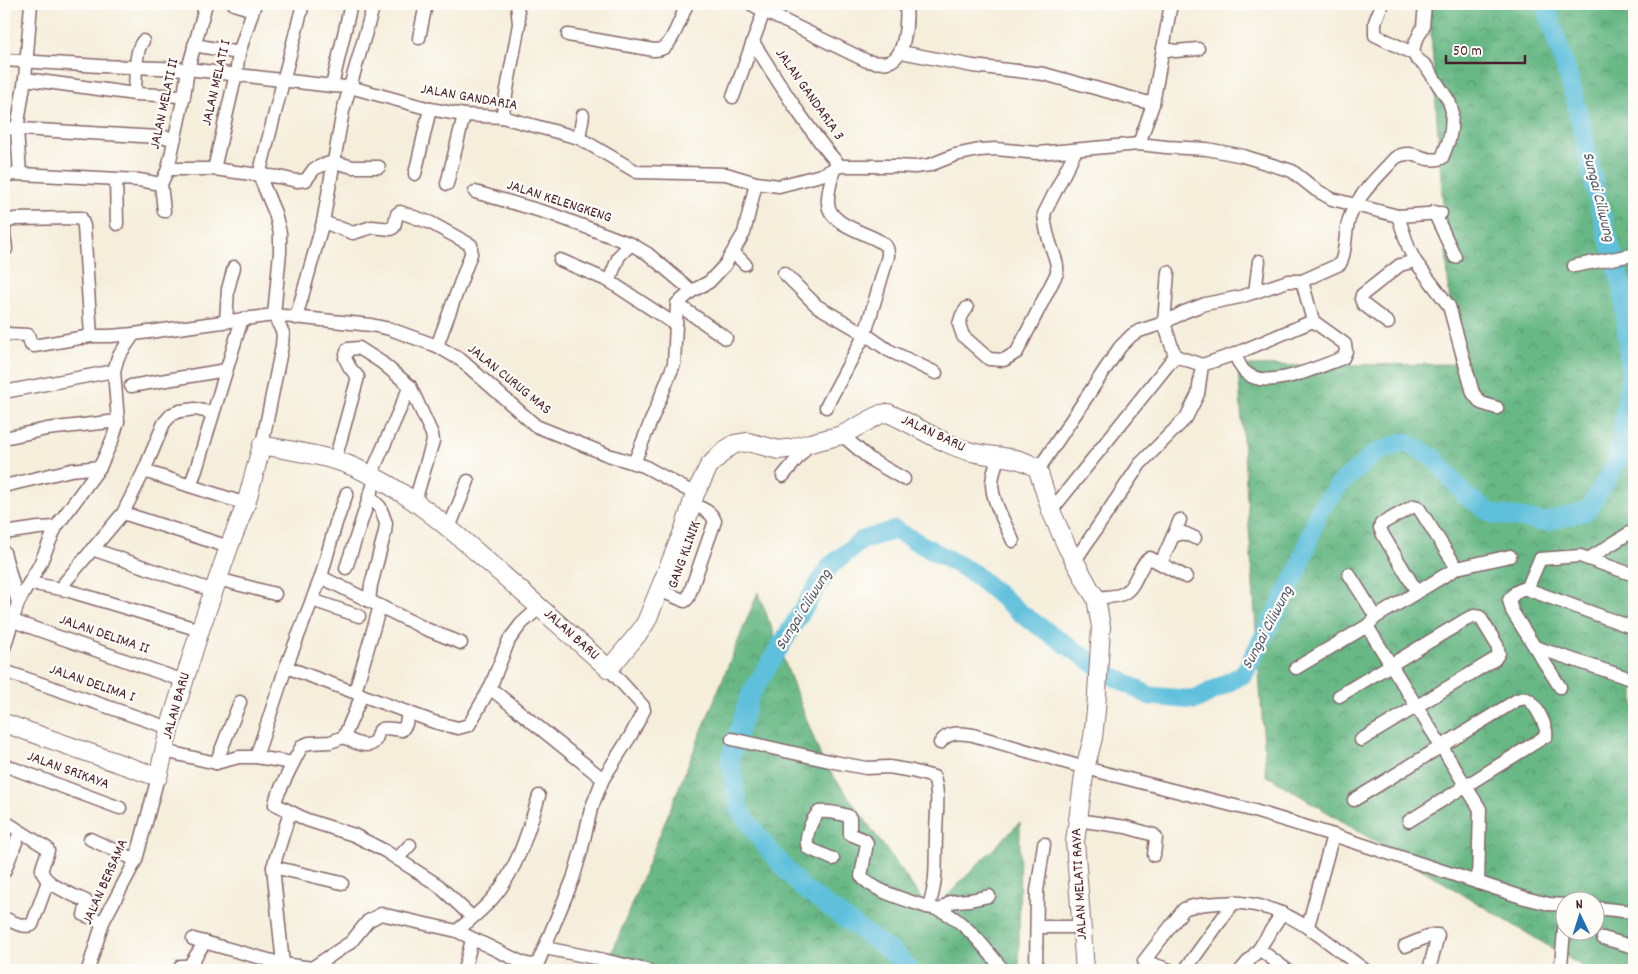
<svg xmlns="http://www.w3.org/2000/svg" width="1638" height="974" viewBox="0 0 1638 974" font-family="Dekko,sans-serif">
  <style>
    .forest { fill: url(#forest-crowns); stroke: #586c58; fill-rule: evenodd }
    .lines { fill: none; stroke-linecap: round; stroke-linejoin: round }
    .river { stroke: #5ec0dc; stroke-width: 19 }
    .street-casing { stroke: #866769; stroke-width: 15 }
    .secondary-casing { stroke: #866769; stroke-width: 20 }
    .street { stroke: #fff; stroke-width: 12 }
    .secondary { stroke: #fff; stroke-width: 18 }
    .labels { text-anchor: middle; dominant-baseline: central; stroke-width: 4.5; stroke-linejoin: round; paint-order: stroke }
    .street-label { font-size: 15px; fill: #4a1f2b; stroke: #fdfcf7 }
    .water-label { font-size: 16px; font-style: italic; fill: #515769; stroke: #fdfcf7 }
  </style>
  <defs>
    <pattern id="forest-crowns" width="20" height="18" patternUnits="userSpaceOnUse" patternTransform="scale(1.25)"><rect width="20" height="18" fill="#67b885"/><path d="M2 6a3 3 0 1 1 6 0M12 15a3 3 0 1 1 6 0" fill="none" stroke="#57956d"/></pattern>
  </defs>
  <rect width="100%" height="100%" fill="#fdfcf7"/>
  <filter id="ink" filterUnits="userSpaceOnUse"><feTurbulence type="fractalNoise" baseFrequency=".02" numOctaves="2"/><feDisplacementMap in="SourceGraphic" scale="10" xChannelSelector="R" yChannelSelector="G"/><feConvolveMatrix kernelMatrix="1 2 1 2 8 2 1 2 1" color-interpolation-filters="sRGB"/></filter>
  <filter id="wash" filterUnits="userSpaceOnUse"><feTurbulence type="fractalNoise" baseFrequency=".0096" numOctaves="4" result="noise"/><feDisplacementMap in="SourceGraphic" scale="20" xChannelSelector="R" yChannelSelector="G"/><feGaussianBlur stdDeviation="1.12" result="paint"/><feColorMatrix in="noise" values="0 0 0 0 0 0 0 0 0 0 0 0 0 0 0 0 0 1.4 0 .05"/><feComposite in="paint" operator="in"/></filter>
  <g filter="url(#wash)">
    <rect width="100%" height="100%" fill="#f5eedb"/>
    <g class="forest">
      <path d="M1429,4H1634V970H1588L1266,775L1238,366L1454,364ZM1566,902H1596V932H1566Z"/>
      <polygon points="758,592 822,760 931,912 1020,822 1019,970 605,970"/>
    </g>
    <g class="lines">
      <polyline class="river" points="909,970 898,957 801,887 766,846 739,810 730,759 750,695 830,566 862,540 895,530 973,573 1023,615 1109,674 1150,696 1195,700 1244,674 1299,569 1318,512 1342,482 1376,453 1405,442 1433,457 1466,496 1493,514 1545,522 1587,511 1618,461 1630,372 1623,290 1598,202 1575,98 1545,4"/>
    </g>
  </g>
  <g filter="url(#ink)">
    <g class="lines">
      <defs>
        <g id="street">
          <polyline points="234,4 253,10"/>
          <polyline points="303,4 259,175 279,177 297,181 306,180 314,169 323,165 334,162 353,167 379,167"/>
          <path d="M751,4L764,11L867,61C889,66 899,62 904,39C907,26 907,17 906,4"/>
          <polyline points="1382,4 1375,22 1375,35 1414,54"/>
          <path d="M568,35L654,50C657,50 662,49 665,47C674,39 682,15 687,4"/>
          <polyline points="419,38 426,4"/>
          <path d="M753,42C780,84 806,128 840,166"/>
          <polyline points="194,45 239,53"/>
          <polyline points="1163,49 1176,51 1198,49"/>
          <polyline points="901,52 973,66 1044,74 1153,104"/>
          <polyline points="4,60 100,66 188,69 332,86 350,87 430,109 464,115 502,117 579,138 637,172 726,174 756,183 779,186 821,175 840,166 896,166 915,167 930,165 955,155 979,150 996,149 1038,153 1139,144 1166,147 1207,149 1243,156 1292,171 1316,190 1332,199 1398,216 1441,213"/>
          <path d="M25,79L135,94C136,80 134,51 143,41"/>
          <polyline points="332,86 351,4"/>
          <polyline points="135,94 184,96"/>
          <polyline points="733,97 764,11"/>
          <polyline points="502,117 519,24 517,4"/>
          <polyline points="4,128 175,138"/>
          <polyline points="579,138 583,115"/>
          <polyline points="1139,144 1153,104 1171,4"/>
          <polyline points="214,169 236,74 239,53 255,4"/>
          <polyline points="20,174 17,129 25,79 31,4"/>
          <polyline points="415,174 430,109"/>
          <polyline points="4,175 20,174 139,180 161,184"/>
          <polyline points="116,180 117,224"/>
          <polyline points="447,184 464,115"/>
          <polyline points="475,192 551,214 631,244 619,256 609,281 676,325"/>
          <polyline points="164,211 161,184 168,169 184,96 188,69 206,4"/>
          <polyline points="1434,212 1455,257"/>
          <polyline points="1398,216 1409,249 1415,261 1449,306 1473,393 1481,403 1497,408"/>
          <polyline points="323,222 353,233 372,227 391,229 394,227 397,214 400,212 431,223 471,245 471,254 437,346"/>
          <polyline points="631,244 648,254 692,291"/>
          <polyline points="4,252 6,249 4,234 4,224 14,219 81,218 84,226 91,336 110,336 134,334"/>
          <polyline points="733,252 745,264"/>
          <polyline points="560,260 609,281"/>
          <polyline points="1574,266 1632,255 1634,253"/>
          <polyline points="784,273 817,306 865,334 888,350 936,373"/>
          <polyline points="1255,292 1259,261"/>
          <polyline points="677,304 726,338"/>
          <path d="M967,308L962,315L959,324L963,336L989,359L1004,360L1017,352L1057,273C1058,263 1055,258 1052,249C1048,238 1045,226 1044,214L1076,150"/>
          <polyline points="274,315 371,325 390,329 437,346 461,360 536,426 608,455 644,466 695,494"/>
          <polyline points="296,318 323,222 343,111 374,4"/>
          <polyline points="226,322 228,289 234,267"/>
          <polyline points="1388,323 1363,304 1361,299 1362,295 1400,265 1415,261"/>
          <polyline points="4,331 7,334 28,335 31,345 34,346 91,336"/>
          <path d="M1235,354C1237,359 1240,367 1244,371C1265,393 1319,366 1343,358L1346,351L1345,344L1313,321"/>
          <polyline points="1175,356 1202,365 1235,354 1313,321 1302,281"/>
          <polyline points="131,386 226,370"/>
          <polyline points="4,392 114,371 118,357 134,334 274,315 280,252 280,233 275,213 259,175 214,169 168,169"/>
          <path d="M826,407L865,334L888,256C888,253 888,250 887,248C880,234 829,229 828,203C827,192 832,179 834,168"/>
          <polyline points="842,435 871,460 904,479"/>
          <polyline points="4,438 47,429 118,421"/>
          <polyline points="262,445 282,346 283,333 274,315"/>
          <path d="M998,457C996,466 992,475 992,484C992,501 1006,525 1013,541"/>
          <polyline points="335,460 358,377 350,368 345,358 348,349 359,348 381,362 410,386 432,434 433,441 415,501"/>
          <polyline points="634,463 674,364 677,304 692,291 709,282 725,265 744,233 756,183"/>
          <path d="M1038,470L1120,347L1132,335L1139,331L1164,323L1184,312L1205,304L1240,297L1288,281H1302L1340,264C1347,251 1344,234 1349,219C1358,194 1378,177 1395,158C1413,146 1424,165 1442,158L1449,140L1451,130L1452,111L1449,101L1441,89L1426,66L1416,58L1413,51L1415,43L1423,27L1425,4"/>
          <polyline points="144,471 246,504"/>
          <polyline points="371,475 410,386"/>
          <polyline points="783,476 810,443"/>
          <polyline points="4,486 71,470 100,467"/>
          <polyline points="190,486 196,470 242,319"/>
          <polyline points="369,496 380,507 386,523 385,532 371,585 369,601"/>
          <polyline points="1051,511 1175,356 1164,323 1168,272"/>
          <polyline points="123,513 229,547"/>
          <polyline points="449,528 468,481"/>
          <polyline points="4,533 39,528 56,527"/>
          <polyline points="1173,536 1180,520"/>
          <polyline points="92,549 214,591"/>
          <polyline points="4,552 18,603"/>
          <polyline points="1588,559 1631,532"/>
          <polyline points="1074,562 1140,464 1186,418 1198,394 1202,365"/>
          <polyline points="1161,563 1173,536 1184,533 1195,538"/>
          <polyline points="346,568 376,477"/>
          <polyline points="1349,574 1376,617"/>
          <polyline points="321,577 426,629 461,643"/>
          <polyline points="218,579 275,594"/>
          <polyline points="29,583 66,590 200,630"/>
          <polyline points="1527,589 1540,559 1580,556 1634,575"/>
          <polyline points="66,590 64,587 65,582 123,513 144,471 164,423 172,414 180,411 195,409 213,413"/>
          <path d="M659,590L685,601L688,598L715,521C711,511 701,508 692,504"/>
          <polyline points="1417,592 1383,535 1380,528 1381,524 1414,506 1418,507 1457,568"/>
          <path d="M1096,598C1105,596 1117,598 1124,593C1137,586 1138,565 1150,558L1186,577"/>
          <polyline points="312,600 359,616"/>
          <polyline points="13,621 184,681"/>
          <polyline points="1367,626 1480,809 1478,883"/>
          <polyline points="1535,647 1634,680"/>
          <polyline points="4,648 18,603 40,564 56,527 100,467 113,438 118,421 114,371"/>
          <polyline points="286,667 434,722 458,728 469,725 490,688 509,640 521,624 540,607"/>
          <polyline points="1296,668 1367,626 1376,617 1457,568 1510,556"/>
          <polyline points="4,671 169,728"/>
          <polyline points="1560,687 1512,611 1509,600 1516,592 1524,588 1634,628"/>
          <polyline points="490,688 603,779"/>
          <polyline points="355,692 380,606"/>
          <polyline points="1339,696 1467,619 1474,616 1480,617 1497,645 1499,653 1495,659 1361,740"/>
          <path d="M344,737C353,742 370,751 376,739C378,735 377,731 382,729C388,727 396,730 402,730L406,724L408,712"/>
          <path d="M732,739L834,762L866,768L889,767L912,771L934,777C940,797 936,815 936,835C935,860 938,884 928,907"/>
          <path d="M940,743C948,731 960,733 973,735L1085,768L1251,810L1333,835L1525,898L1549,904L1566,905"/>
          <polyline points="164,751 216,763 239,757 256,757 293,763 302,746 309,743 330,742 344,737 362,695"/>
          <polyline points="256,757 286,667 321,577 336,523 347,493"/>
          <polyline points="216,763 240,702"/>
          <polyline points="293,763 277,796 275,804 307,820 354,835 385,851 438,885 472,917"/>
          <polyline points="4,765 120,808"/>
          <path d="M1354,800L1517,700C1521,699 1525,697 1529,700C1536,705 1548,728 1546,736L1409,821"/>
          <polyline points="1077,820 1126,827 1154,835 1156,838 1154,855"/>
          <path d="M4,821L47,848L48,850C47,856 43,863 42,869C41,883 75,896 86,901L87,904L84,915L103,922"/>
          <polyline points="90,839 136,860"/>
          <polyline points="397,859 410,845"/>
          <path d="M833,859L808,848C804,838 811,820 819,812C828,811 838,813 848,816L850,818V834L865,840L867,843L861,876C872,891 910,901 927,907C932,908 938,909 942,911C966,922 987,950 1003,970"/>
          <polyline points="273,867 342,883"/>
          <polyline points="4,872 20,832"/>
          <polyline points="1596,908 1634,912"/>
          <polyline points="941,910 951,902 957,901 970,900 989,896"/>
          <path d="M4,918C13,922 23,928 32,925L48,881"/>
          <polyline points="1308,926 1333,835"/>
          <polyline points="1037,927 1082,927"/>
          <path d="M457,931C468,921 482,911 492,899C517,871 528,832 539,796"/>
          <polyline points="1603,938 1634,947"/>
          <polyline points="193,939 283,964 312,968 317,970"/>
          <polyline points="1405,946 1432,935 1438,935 1429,970"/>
          <polyline points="545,948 595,958 646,970"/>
          <polyline points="1259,949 1287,970"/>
          <polyline points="283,964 273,867 290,812"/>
          <polyline points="1561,965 1566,908"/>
          <polyline points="88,970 103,922 136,860 158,777"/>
          <polyline points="179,970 181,966 189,966 205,942"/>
          <polyline points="311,970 312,968 351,942 368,921 381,914 457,931 523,963 532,965 538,963 573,879 582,848 591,809 603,779 631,735 644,710 643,706 609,669"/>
          <polyline points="464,970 472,940"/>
          <polyline points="1036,970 1037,891 1044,844"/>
          <path d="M1170,970L1144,961L1184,909C1195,904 1207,904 1218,903C1283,898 1317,935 1365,970"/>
          <polyline points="1185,970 1234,902"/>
          <polyline points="1241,970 1259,949 1282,913"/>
        </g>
        <path id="secondary" d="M4,723L158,777L170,726L200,630L229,547L246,504L262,445C292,451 325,455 354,467C405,489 446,525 487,561C528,597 569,633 609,669L642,629L647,620L684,529L695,494L709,466L725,450L735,444L748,442L779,450L793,448L810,443L842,435L881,414L888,413C918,426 944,446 976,453C994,457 1025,456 1038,470L1051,511L1067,547L1090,589L1096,598L1101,627L1096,710L1093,738L1085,768L1075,842L1085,970"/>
      </defs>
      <use href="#street" class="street-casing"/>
      <use href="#secondary" class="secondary-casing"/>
      <use href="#street" class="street"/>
      <use href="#secondary" class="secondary"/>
    </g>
  </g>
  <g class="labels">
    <g class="street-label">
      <text transform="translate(217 83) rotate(-77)">JALAN MELATI I</text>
      <text transform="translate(809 95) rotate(55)">JALAN GANDARIA 3</text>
      <text transform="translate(469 98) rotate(10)">JALAN GANDARIA</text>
      <text transform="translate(165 104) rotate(-78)">JALAN MELATI II</text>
      <text transform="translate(559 202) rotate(18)">JALAN KELENGKENG</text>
      <text transform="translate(509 380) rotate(39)">JALAN CURUG MAS</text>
      <text transform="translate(933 434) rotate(25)">JALAN BARU</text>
      <text transform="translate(685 555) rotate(-70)">GANG KLINIK</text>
      <text transform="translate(104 635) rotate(19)">JALAN DELIMA II</text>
      <text transform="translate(571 635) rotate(42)">JALAN BARU</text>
      <text transform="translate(92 684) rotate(19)">JALAN DELIMA I</text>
      <text transform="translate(177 706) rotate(-74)">JALAN BARU</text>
      <text transform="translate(68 771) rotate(20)">JALAN SRIKAYA</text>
      <text transform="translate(106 882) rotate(-66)">JALAN BERSAMA</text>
      <text transform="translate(1080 884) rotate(-93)">JALAN MELATI RAYA</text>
    </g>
    <g class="water-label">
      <text transform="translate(1598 197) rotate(76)">Sungai Ciliwung</text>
      <text transform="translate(804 610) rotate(-58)">Sungai Ciliwung</text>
      <text transform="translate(1268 628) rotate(-62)">Sungai Ciliwung</text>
    </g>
  </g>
  <rect width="1638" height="974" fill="none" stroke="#fdfcf7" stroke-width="20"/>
  <g transform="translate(1580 916) rotate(356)"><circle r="24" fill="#fdfcf7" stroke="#b5a4a5"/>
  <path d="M0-4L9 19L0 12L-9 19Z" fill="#1f6fb2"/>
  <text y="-8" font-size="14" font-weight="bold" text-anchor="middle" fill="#4a1f2b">N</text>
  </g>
  <path d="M1446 55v8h79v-8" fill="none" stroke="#4a1f2b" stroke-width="2.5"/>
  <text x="1453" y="55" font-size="15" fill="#4a1f2b" stroke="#fdfcf7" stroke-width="4" paint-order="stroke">50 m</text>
</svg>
